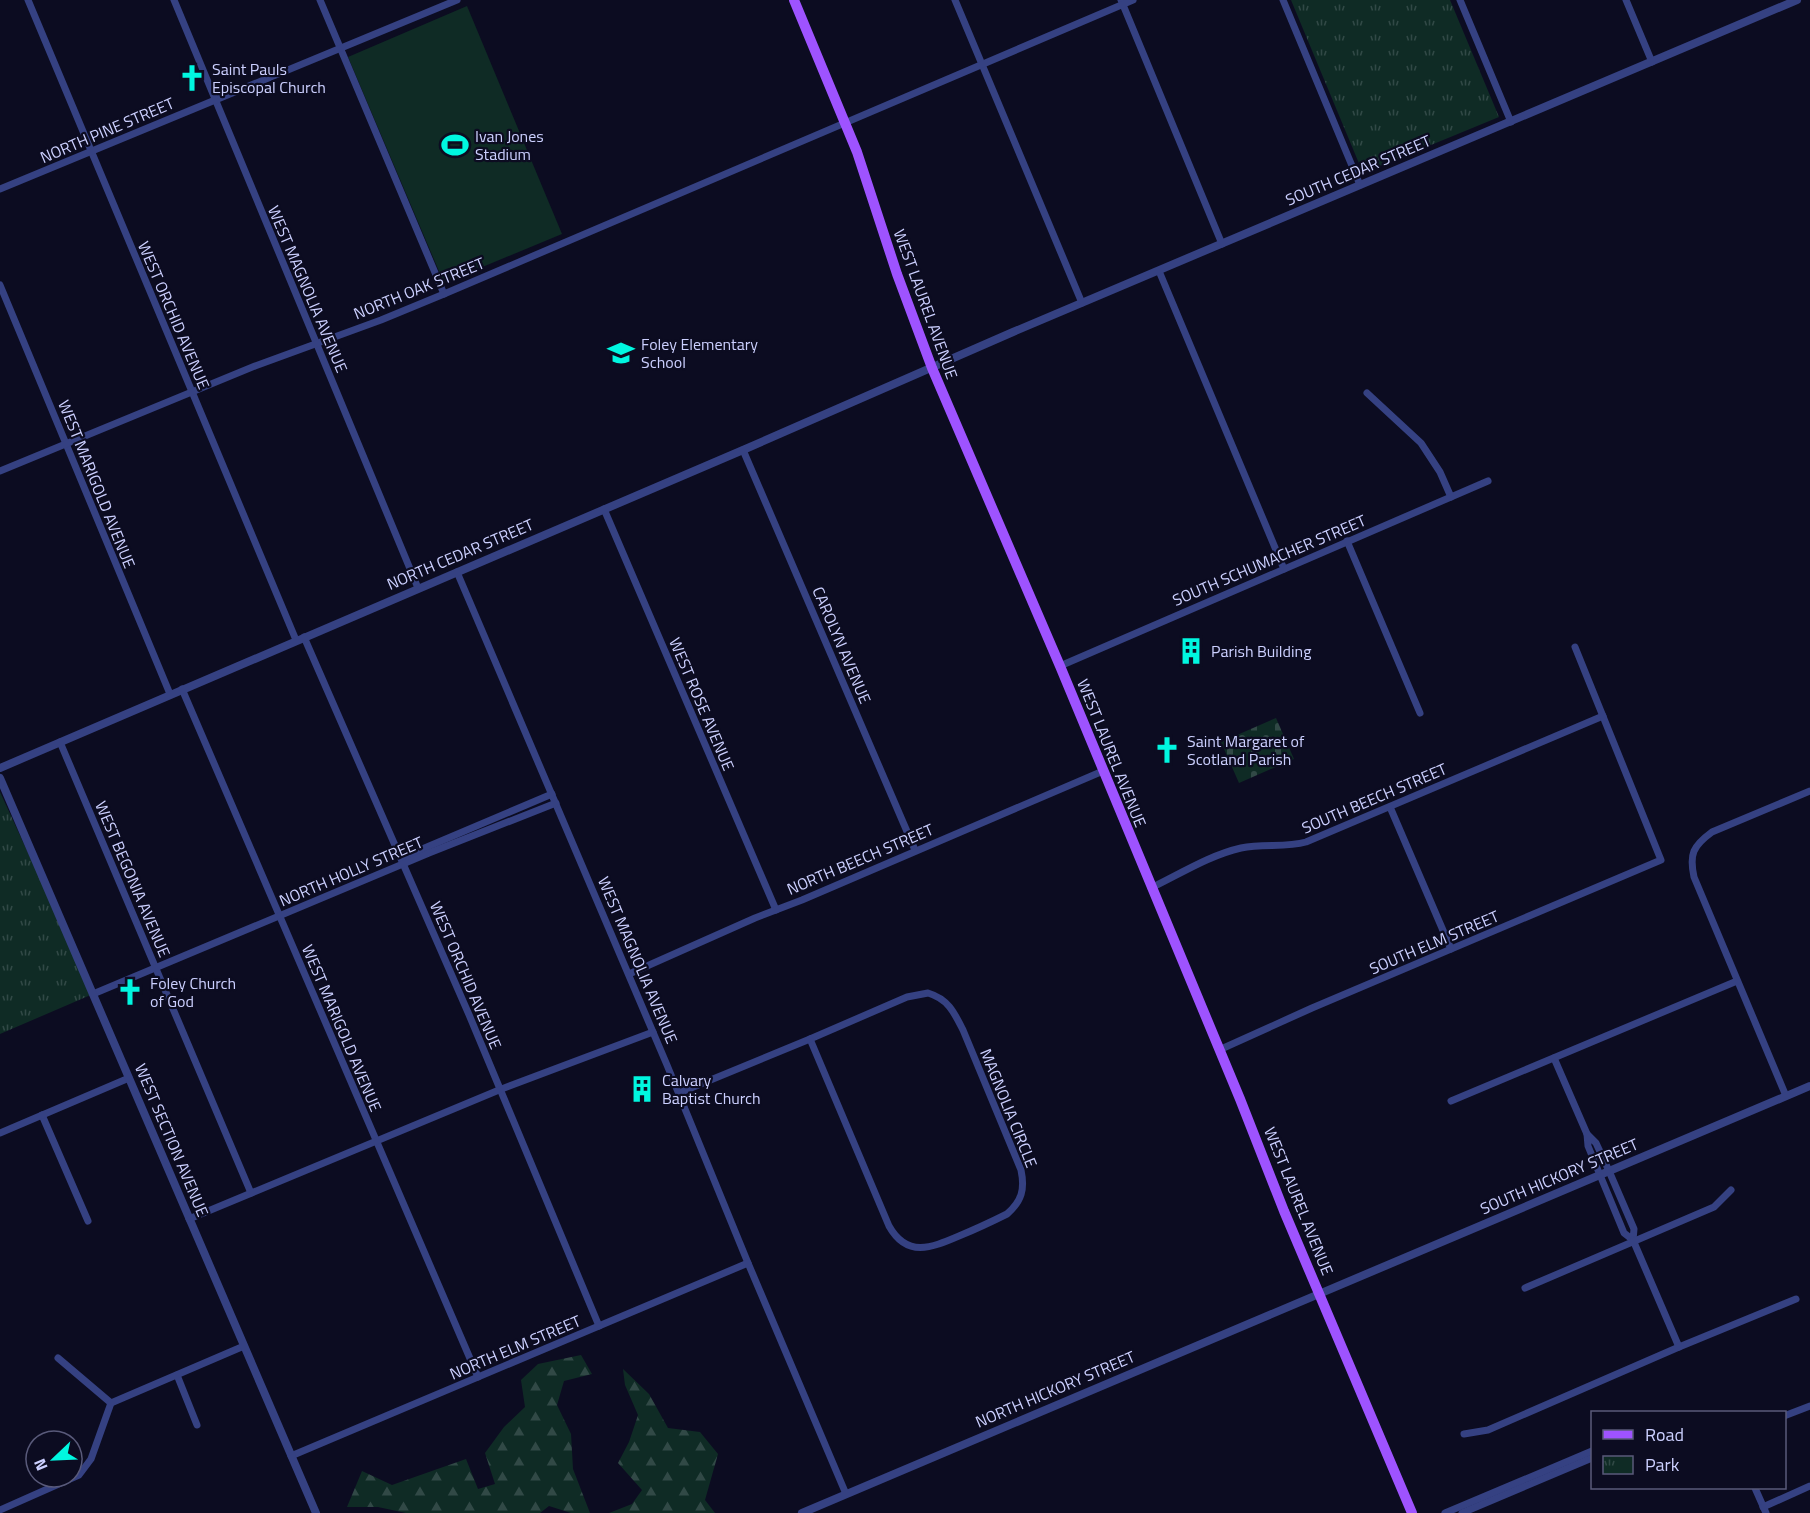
<svg xmlns="http://www.w3.org/2000/svg" width="1810" height="1513" viewBox="0 0 1810 1513" font-family="'Titillium Web',sans-serif">
  <style>
    .green { fill: #0f2b25 }
    .forest { fill: url(#forest-firs) }
    .cemetery { fill: url(#cemetery-stones) }
    .park { fill: url(#park-tufts) }
    .lines { fill: none; stroke-linecap: round; stroke-linejoin: round }
    .minor { stroke: #354182; stroke-width: 7 }
    .tertiary { stroke: #354182; stroke-width: 8 }
    .primary { stroke: #9e53ff; stroke-width: 10 }
    .labels { text-anchor: middle; dominant-baseline: central; stroke-width: 4.5; stroke-linejoin: round; paint-order: stroke }
    .poi-label { font-size: 16px; fill: #ccd0ff; stroke: #0c0c21; text-anchor: start }
    .street-label { font-size: 16px; fill: #ccd0ff; stroke: #0c0c21 }
  </style>
  <defs>
    <pattern id="forest-firs" width="22" height="20" patternUnits="userSpaceOnUse" patternTransform="scale(1.5)"><rect width="22" height="20" fill="#0f2b25"/><path d="M5 1l3.5 6h-7zM16 11l3.5 6h-7z" fill="#314946"/></pattern>
    <pattern id="cemetery-stones" width="16" height="16" patternUnits="userSpaceOnUse" patternTransform="scale(1.5)"><rect width="16" height="16" fill="#0f2b25"/><path d="M2 7V4a2 2 0 0 1 4 0v3zM10 15v-3a2 2 0 0 1 4 0v3z" fill="#314946"/></pattern>
    <pattern id="park-tufts" width="24" height="20" patternUnits="userSpaceOnUse" patternTransform="scale(1.5)"><rect width="24" height="20" fill="#0f2b25"/><path d="M3 7l-1-3M5 7V3M7 7l1-3M15 17l-1-3M17 17v-4M19 17l1-3" fill="none" stroke="#314946"/></pattern>
  </defs>
  <rect width="100%" height="100%" fill="#0c0c21"/>
  <polygon class="green" points="467,6 562,234 444,283 348,57"/>
  <g class="forest">
    <polygon points="581,1355 592,1374 564,1381 557,1405 571,1434 573,1469 590,1513 571,1513 549,1506 540,1513 406,1513 378,1507 347,1507 362,1471 392,1485 466,1459 478,1489 495,1484 485,1453 504,1427 525,1407 521,1380 538,1364"/>
    <polygon points="623,1369 649,1394 668,1428 700,1432 718,1454 705,1500 715,1513 609,1513 632,1504 642,1490 618,1463 629,1442 638,1415 625,1385"/>
  </g>
  <polygon class="cemetery" points="1276,718 1294,759 1239,783 1221,742"/>
  <g class="park">
    <polygon points="1291,0 1450,0 1499,117 1363,173"/>
    <polygon points="0,792 93,994 0,1034"/>
  </g>
  <g class="lines">
    <g class="minor">
      <polyline points="28,0 296,640"/>
      <polyline points="174,0 418,588"/>
      <polyline points="320,0 444,294"/>
      <polyline points="955,0 1082,303"/>
      <polyline points="1121,0 1222,244"/>
      <polyline points="1283,0 1360,185"/>
      <polyline points="1460,0 1511,122"/>
      <polyline points="1626,0 1652,62"/>
      <polyline points="0,189 457,0"/>
      <polyline points="1159,271 1284,569"/>
      <polyline points="0,285 170,694"/>
      <polyline points="1367,393 1421,443 1440,472 1451,497"/>
      <polyline points="743,450 915,850"/>
      <polyline points="0,471 255,366 381,320 444,294 1133,0"/>
      <polyline points="604,509 776,910"/>
      <polyline points="1347,541 1420,713"/>
      <polyline points="457,572 667,1065 748,1263 846,1494"/>
      <polyline points="304,637 470,1017 599,1326"/>
      <polyline points="1060,666 1488,481"/>
      <polyline points="182,689 478,1377"/>
      <polyline points="60,742 251,1193"/>
      <polyline points="1390,807 1451,949"/>
      <polyline points="401,858 552,794"/>
      <path d="M1151,888C1180,874 1210,855 1241,848C1263,843 1285,848 1306,842L1603,716"/>
      <polyline points="629,974 755,918 802,900 1103,771"/>
      <path d="M928,993C948,999 954,1012 963,1030L1021,1170C1025,1189 1022,1201 1007,1214C991,1222 976,1229 959,1236C931,1248 907,1258 889,1226L810,1039L907,997Z"/>
      <polyline points="93,994 429,853 556,803"/>
      <polyline points="1219,1050 1312,1008 1661,860 1575,647"/>
      <polyline points="1554,1058 1587,1134"/>
      <polyline points="679,1093 810,1039"/>
      <path d="M1786,1096L1694,877C1689,854 1693,846 1712,832L1810,791"/>
      <polyline points="1451,1101 1737,981"/>
      <polyline points="42,1115 88,1221"/>
      <polyline points="0,1133 129,1078"/>
      <polygon points="1587,1134 1596,1143 1609,1171 1634,1229 1633,1240 1624,1233 1588,1146"/>
      <polyline points="189,1219 499,1090 653,1032"/>
      <polyline points="1633,1240 1679,1347"/>
      <polyline points="1525,1288 1714,1207 1731,1190"/>
      <polyline points="58,1358 111,1403"/>
      <polyline points="177,1375 197,1425"/>
      <polyline points="1784,1416 1810,1406"/>
      <polyline points="1464,1434 1488,1430 1679,1347 1796,1299"/>
      <polyline points="291,1456 748,1263"/>
      <polyline points="1755,1488 1766,1513"/>
      <polyline points="1763,1507 1810,1486"/>
      <polyline points="0,1510 79,1475 91,1459 111,1403 244,1346"/>
      <polyline points="1445,1513 1592,1451"/>
      <polyline points="1462,1513 1592,1458"/>
    </g>
    <g class="tertiary">
      <polyline points="0,768 743,450 1013,332 1797,0"/>
      <polyline points="0,778 316,1513"/>
      <polyline points="802,1513 1810,1086"/>
    </g>
    <polyline class="primary" points="794,0 857,152 897,274 932,368 1060,666 1240,1099 1284,1211 1412,1513"/>
  </g>
  <defs>
    <symbol id="church-bare" viewBox="-9 -9 18 18"><path d="M-1.2-6h2.4v3.5h3.3v2.4h-3.3V6h-2.4V-.1h-3.3v-2.4h3.3Z" fill="#00f7e0" stroke="#0c0c21" stroke-width="2.5" paint-order="stroke"/></symbol>
    <symbol id="stadium-bare" viewBox="-9 -9 18 18"><path d="M0-5a6.5 5 0 1 0 0 10a6.5 5 0 1 0 0-10ZM-3.5-1.8h7v3.6h-7Z" fill="#00f7e0" stroke="#0c0c21" stroke-width="2.5" paint-order="stroke"/></symbol>
    <symbol id="school-bare" viewBox="-9 -9 18 18"><path d="M0-5L7-2L0 1L-7-2ZM-4 1L0 2.5L4 1V4Q0 6-4 4Z" fill="#00f7e0" stroke="#0c0c21" stroke-width="2.5" paint-order="stroke"/></symbol>
    <symbol id="building-bare" viewBox="-9 -9 18 18"><path d="M-4-6H4V6H1V3H-1V6H-4ZM-2.5-4.3h1.7v1.8h-1.7ZM.8-4.3h1.7v1.8H.8ZM-2.5-1h1.7V.8h-1.7ZM.8-1h1.7V.8H.8Z" fill="#00f7e0" stroke="#0c0c21" stroke-width="2.5" paint-order="stroke"/></symbol>
  </defs>
  <g fill-rule="evenodd">
    <use href="#church-bare" x="173" y="59" width="38" height="38"/>
    <use href="#stadium-bare" x="436" y="126" width="38" height="38"/>
    <use href="#school-bare" x="602" y="334" width="38" height="38"/>
    <use href="#building-bare" x="1172" y="632" width="38" height="38"/>
    <use href="#church-bare" x="1148" y="731" width="38" height="38"/>
    <use href="#church-bare" x="111" y="973" width="38" height="38"/>
    <use href="#building-bare" x="623" y="1070" width="38" height="38"/>
  </g>
  <g class="labels">
    <g class="poi-label">
      <text x="212" y="69">Saint Pauls<tspan x="212" dy="18">Episcopal Church</tspan></text>
      <text x="475" y="136">Ivan Jones<tspan x="475" dy="18">Stadium</tspan></text>
      <text x="641" y="344">Foley Elementary<tspan x="641" dy="18">School</tspan></text>
      <text x="1211" y="651">Parish Building</text>
      <text x="1187" y="741">Saint Margaret of<tspan x="1187" dy="18">Scotland Parish</tspan></text>
      <text x="150" y="983">Foley Church<tspan x="150" dy="18">of God</tspan></text>
      <text x="662" y="1080">Calvary<tspan x="662" dy="18">Baptist Church</tspan></text>
    </g>
    <g class="street-label">
      <text transform="translate(107 130) rotate(-23)">NORTH PINE STREET</text>
      <text transform="translate(1358 170) rotate(-23)">SOUTH CEDAR STREET</text>
      <text transform="translate(419 288) rotate(-22)">NORTH OAK STREET</text>
      <text transform="translate(308 289) rotate(67)">WEST MAGNOLIA AVENUE</text>
      <text transform="translate(926 304) rotate(70)">WEST LAUREL AVENUE</text>
      <text transform="translate(174 315) rotate(67)">WEST ORCHID AVENUE</text>
      <text transform="translate(97 484) rotate(68)">WEST MARIGOLD AVENUE</text>
      <text transform="translate(460 554) rotate(-23)">NORTH CEDAR STREET</text>
      <text transform="translate(1269 560) rotate(-23)">SOUTH SCHUMACHER STREET</text>
      <text transform="translate(842 645) rotate(67)">CAROLYN AVENUE</text>
      <text transform="translate(702 704) rotate(67)">WEST ROSE AVENUE</text>
      <text transform="translate(1112 753) rotate(68)">WEST LAUREL AVENUE</text>
      <text transform="translate(1374 798) rotate(-23)">SOUTH BEECH STREET</text>
      <text transform="translate(860 859) rotate(-23)">NORTH BEECH STREET</text>
      <text transform="translate(351 871) rotate(-23)">NORTH HOLLY STREET</text>
      <text transform="translate(133 879) rotate(67)">WEST BEGONIA AVENUE</text>
      <text transform="translate(1434 942) rotate(-23)">SOUTH ELM STREET</text>
      <text transform="translate(638 960) rotate(67)">WEST MAGNOLIA AVENUE</text>
      <text transform="translate(466 975) rotate(67)">WEST ORCHID AVENUE</text>
      <text transform="translate(342 1028) rotate(67)">WEST MARIGOLD AVENUE</text>
      <text transform="translate(1009 1108) rotate(68)">MAGNOLIA CIRCLE</text>
      <text transform="translate(172 1140) rotate(67)">WEST SECTION AVENUE</text>
      <text transform="translate(1559 1176) rotate(-23)">SOUTH HICKORY STREET</text>
      <text transform="translate(1299 1201) rotate(68)">WEST LAUREL AVENUE</text>
      <text transform="translate(515 1347) rotate(-23)">NORTH ELM STREET</text>
      <text transform="translate(1055 1389) rotate(-23)">NORTH HICKORY STREET</text>
    </g>
  </g>
  <rect x="1591" y="1411" width="195" height="78" fill="#0c0c21" stroke="#595a7a" stroke-width="1.5"/>
  <rect x="1603" y="1430" width="30" height="9" fill="#9e53ff" stroke="#595a7a" stroke-width="1.5"/>
  <text x="1645" y="1441" font-size="18" fill="#ccd0ff">Road</text>
  <rect x="1603" y="1456" width="30" height="18" fill="url(#park-tufts)" stroke="#595a7a" stroke-width="1.5"/>
  <text x="1645" y="1471" font-size="18" fill="#ccd0ff">Park</text>
  <g transform="translate(54 1459) rotate(247)"><circle r="28" fill="#0c0c21" stroke="#595a7a" stroke-width="1.5"/>
  <path d="M0-4.5L10 22L0 15L-10 22Z" fill="#00f7e0"/>
  <text y="-9" font-size="16" font-weight="bold" text-anchor="middle" fill="#ccd0ff">N</text>
  </g>
</svg>
